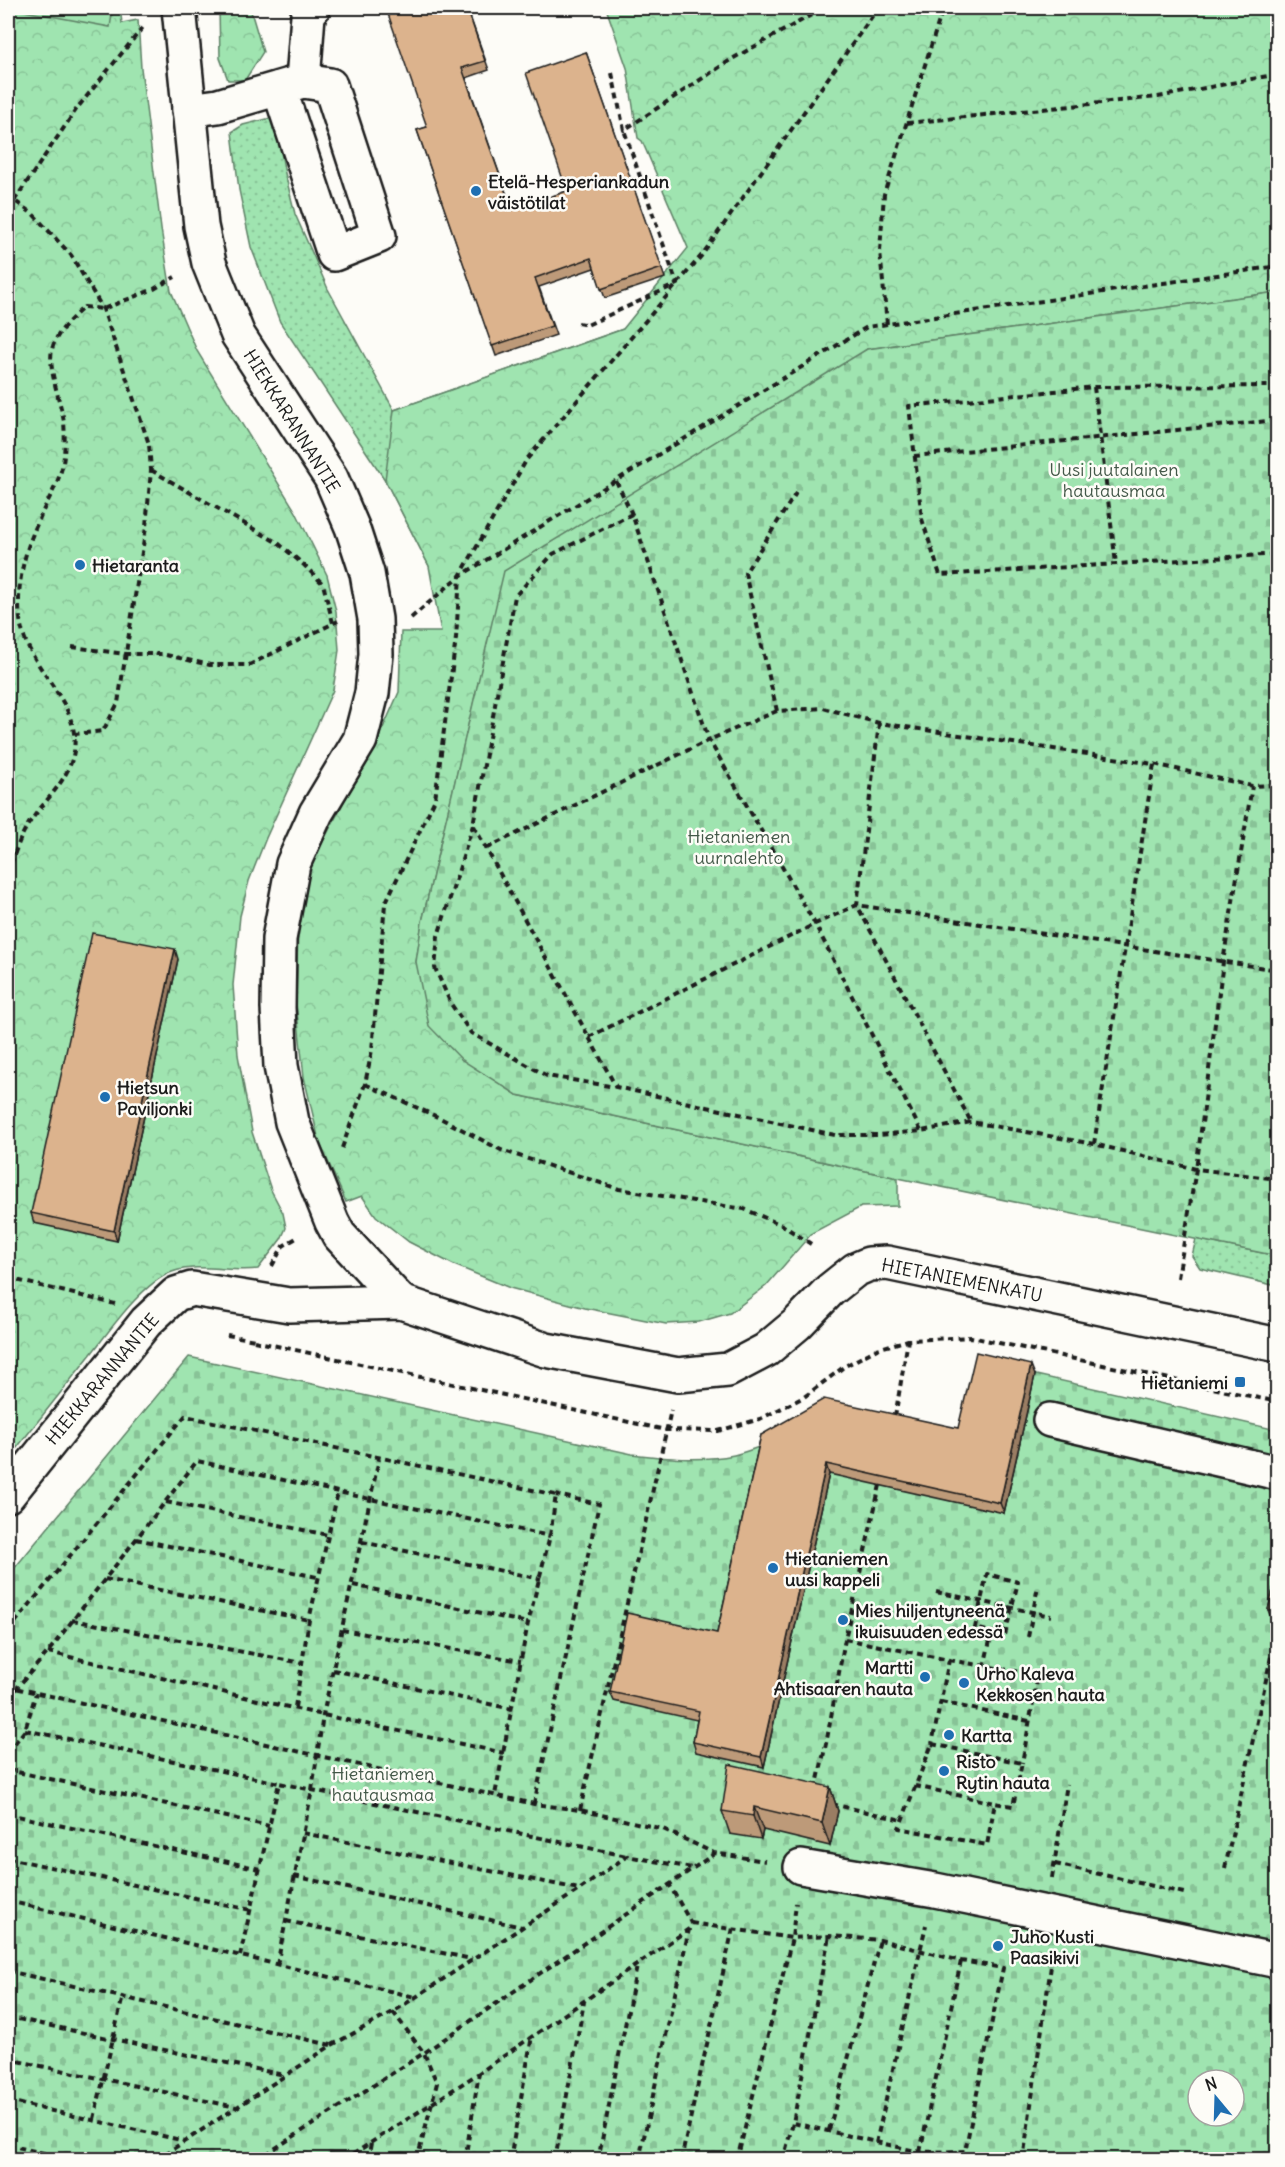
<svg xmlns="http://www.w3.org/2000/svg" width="1285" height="2167" viewBox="0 0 1285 2167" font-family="Delius,sans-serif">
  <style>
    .grass { fill: url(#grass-dots); stroke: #5e8066; stroke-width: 1.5 }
    .forest { fill: url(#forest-crowns); stroke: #5e8066; stroke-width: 1.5 }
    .cemetery { fill: url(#cemetery-stones); stroke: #5e8066; stroke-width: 1.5; fill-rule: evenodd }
    .pitch { fill: #9fe4b0; stroke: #5e8066; stroke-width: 1.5 }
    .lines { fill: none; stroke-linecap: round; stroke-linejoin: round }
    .minor-casing { stroke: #1c1c1c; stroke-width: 38 }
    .path { stroke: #1c1c1c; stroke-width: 4; stroke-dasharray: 6 4.5; stroke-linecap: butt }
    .minor { stroke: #fdfcf7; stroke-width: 33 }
    .wall { fill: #bd9a79; stroke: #1c1c1c; stroke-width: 1.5 }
    .shaded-wall { fill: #9a7d63; stroke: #1c1c1c; stroke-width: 1.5 }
    .building { fill: #dcb38d; stroke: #1c1c1c; stroke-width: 1.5 }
    .poi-dot { fill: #1f6fb2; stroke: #fdfcf7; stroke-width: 2 }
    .labels { text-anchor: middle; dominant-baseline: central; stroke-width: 5; stroke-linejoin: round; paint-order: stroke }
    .poi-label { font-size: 18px; font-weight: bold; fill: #1c1c1c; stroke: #fdfcf7; text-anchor: start }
    .street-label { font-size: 18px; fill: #1c1c1c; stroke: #fdfcf7 }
    .park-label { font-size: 18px; fill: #435848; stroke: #fdfcf7 }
  </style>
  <defs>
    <pattern id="grass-dots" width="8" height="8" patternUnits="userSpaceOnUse" patternTransform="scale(1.5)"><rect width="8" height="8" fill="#9fe4b0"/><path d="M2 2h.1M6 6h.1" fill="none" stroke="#88c397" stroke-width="1.8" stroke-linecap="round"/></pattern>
    <pattern id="forest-crowns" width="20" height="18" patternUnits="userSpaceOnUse" patternTransform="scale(1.5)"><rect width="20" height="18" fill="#9fe4b0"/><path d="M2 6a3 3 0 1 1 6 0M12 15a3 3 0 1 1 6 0" fill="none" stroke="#88c397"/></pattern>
    <pattern id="cemetery-stones" width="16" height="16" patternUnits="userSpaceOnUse" patternTransform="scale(1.5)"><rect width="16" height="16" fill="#9fe4b0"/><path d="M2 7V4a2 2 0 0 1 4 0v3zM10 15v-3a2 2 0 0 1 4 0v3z" fill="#88c397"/></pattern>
  </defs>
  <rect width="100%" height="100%" fill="#fdfcf7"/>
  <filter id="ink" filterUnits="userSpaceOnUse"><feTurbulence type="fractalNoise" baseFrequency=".0167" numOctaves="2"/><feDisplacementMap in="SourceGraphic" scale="12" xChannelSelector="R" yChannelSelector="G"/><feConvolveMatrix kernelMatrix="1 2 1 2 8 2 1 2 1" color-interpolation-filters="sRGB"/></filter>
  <g filter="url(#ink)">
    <g class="grass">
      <polygon points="275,117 284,169 295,214 328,289 394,410 623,329 429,566 385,480 280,322 251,247 239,190 232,132 243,125"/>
      <polygon points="1196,1239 1277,1256 1277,1286 1200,1268 1192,1256"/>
    </g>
    <g class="forest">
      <path d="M8,8H120L122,23L138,20L141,68L161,229L171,291L197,351L296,512L327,575L336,611L339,650L333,690L266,838L249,881L240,916L233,985L238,1055L252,1132L271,1190L283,1213L286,1228L281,1239L258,1269C229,1273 200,1262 172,1272C140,1284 106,1336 84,1363C59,1395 33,1427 8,1459Z"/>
      <polygon points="219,8 250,8 263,52 245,80 228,80 220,58"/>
      <polygon points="606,8 1277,8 1277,292 867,349 490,633 422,922 416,962 517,1095 898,1178 898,1206 861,1207 812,1233 766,1286 730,1313 699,1322 666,1324 585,1308 510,1288 454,1265 409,1242 376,1216 362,1196 346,1202 319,1141 304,1077 296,1003 298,929 310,866 383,728 399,692 401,632 441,632 429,566 385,480 394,410 623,329 688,248 642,141 638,138 627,68"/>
    </g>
    <g class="cemetery">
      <polygon points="1277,292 1277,1256 898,1178 517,1095 462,1060 429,1026 416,962 422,922 504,571 867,349"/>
      <path d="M189,1357L632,1454C665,1458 700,1462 734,1455C744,1453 755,1448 765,1445L962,1438L979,1362L1277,1430V2159L8,2160V1576ZM1198,2080H1234V2116H1198Z"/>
    </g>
    <polygon class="pitch" points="8,8 113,8 110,27"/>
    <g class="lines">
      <defs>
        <g id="minor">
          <polyline points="179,8 201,226 209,263 238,335 331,478 352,527 367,573 375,619 376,654 372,693 360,740 316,813 293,864 279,939 278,1008 281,1066 292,1122 332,1222 339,1235 401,1302"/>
          <polyline points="303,81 308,15 313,8"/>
          <polyline points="189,110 218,106 303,81 330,85 379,236 334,254 279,88"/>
          <polyline points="1050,1420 1278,1473"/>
          <polyline points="8,1495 146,1322 176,1294 192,1289 289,1305 401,1302 546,1350 678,1375 728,1370 766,1350 797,1324 830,1290 855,1270 869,1264 887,1263 1278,1345"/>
          <polyline points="801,1867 935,1890 1278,1961"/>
        </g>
      </defs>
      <use href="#minor" class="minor-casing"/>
      <g class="path">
        <polyline points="1275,8 1278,10"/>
        <polyline points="612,73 624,130 732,59 824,8"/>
        <polyline points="907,123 1158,97 1278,74"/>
        <polyline points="8,196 33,214 71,255 103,309 149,444 151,470 146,527 118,703 103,731 75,734"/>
        <polyline points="14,201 78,107 144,26"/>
        <polyline points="578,323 587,325 677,284 624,130"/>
        <polyline points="887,324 880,251 884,194 943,8"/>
        <polyline points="1278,386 1094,387 909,406 922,519 940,575 1278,554"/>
        <polyline points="1094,387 1116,564"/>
        <polyline points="914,456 1278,420"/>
        <polyline points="151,470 278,543 304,565 323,584 333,623"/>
        <polyline points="616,481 632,514 709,740 815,924 921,1131"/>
        <polyline points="632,514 553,554 515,596 473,825 438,936 435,968 451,1004 471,1033 547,1076 616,1087 835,1135 879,1135 921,1131 971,1122 1094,1144 1196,1169 1278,1179"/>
        <polyline points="411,618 460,576 527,459 702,255 878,8"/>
        <polyline points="72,647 126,654 162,654 210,665 249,665 338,621"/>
        <polyline points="777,711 745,573 796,493"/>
        <polyline points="879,723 857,905 971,1122"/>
        <polyline points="474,826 616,1087"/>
        <polyline points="487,848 709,740 777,711 823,708 879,723 1154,764 1252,786 1278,785"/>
        <path d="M8,874C13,858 18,842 26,828C41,803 69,782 74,751C81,699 25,668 20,619C16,586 24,552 38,522C46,502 59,484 63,463C65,452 65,434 64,422C61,402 46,365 53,346C58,331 72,318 84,307L103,309L154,289L175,277"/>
        <polyline points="589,1037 815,924 857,905 1278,970"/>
        <polyline points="365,1084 442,1119 501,1150 619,1189 744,1209 782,1225 811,1244"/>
        <polyline points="1094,1144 1154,764"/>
        <polyline points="342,1148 365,1084 372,1050 385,904 435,799 456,638 460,576 867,327 1278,266"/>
        <polyline points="272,1266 283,1246 298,1237"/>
        <polyline points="8,1278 115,1304"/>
        <polyline points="1178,1278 1196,1169 1223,962 1252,786"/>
        <polyline points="227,1335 255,1340"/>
        <polyline points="254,1341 666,1430 718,1431 760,1419 804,1397 845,1366 877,1349 908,1340 971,1337 1278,1402"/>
        <polyline points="895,1417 908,1340"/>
        <polyline points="166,1502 328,1535"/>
        <polyline points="136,1539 317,1577"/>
        <polyline points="362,1542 541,1579"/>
        <polyline points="105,1579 309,1620"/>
        <polyline points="353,1585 528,1623"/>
        <polyline points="936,1592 1051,1616"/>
        <polyline points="72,1620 302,1663"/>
        <polyline points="342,1630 521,1661"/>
        <polyline points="8,1631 185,1416 556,1495 550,1536 528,1623 495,1795"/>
        <polyline points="1028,1637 1038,1586"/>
        <polyline points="845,1639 949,1660 932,1744"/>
        <polyline points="48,1652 323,1715 504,1753"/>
        <polyline points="949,1660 1038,1675 1022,1763"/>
        <polyline points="984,1667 992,1632 975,1628 987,1574 1018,1582 1005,1635 992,1632"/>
        <polyline points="333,1670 512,1709"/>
        <polyline points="8,1684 15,1688 534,1804 580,1810 663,1829 714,1853 765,1861"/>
        <polyline points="8,1698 48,1652 197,1461 370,1499 550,1536"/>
        <polyline points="941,1702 1029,1721"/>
        <polyline points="295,1707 309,1620 338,1492"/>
        <polyline points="25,1730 279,1783"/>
        <polygon points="932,1744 1022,1763 1013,1806 995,1803 987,1845 899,1828"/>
        <polyline points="8,1752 25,1730 36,1693"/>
        <polyline points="8,1770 269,1826"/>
        <polyline points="915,1786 995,1803"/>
        <polyline points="816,1789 827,1739 845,1639 880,1485"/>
        <polyline points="534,1804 599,1504 556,1495"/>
        <polyline points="832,1804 902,1820"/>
        <polyline points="580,1810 671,1410"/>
        <polyline points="8,1814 260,1869"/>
        <polyline points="303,1833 579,1889"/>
        <polyline points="8,1858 251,1910"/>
        <polyline points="1055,1864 1184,1893"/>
        <polyline points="1225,1868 1274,1643"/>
        <polyline points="294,1876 522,1927"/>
        <polyline points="1052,1878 1067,1784"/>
        <polyline points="8,1901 415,1997"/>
        <polyline points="286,1921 472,1959"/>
        <polyline points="691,1923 792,1938 829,1936 880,1940 961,1961 1003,1968 965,2151 920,2152 793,2123"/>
        <polyline points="240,1956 279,1783 627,1856"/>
        <polyline points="277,1965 312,1790 323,1715 379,1459"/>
        <polyline points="8,1971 331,2045"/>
        <polyline points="393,2012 424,2053 437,2083 417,2160"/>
        <polyline points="8,2017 284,2075"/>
        <polyline points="8,2059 236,2107"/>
        <polyline points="8,2101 185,2141"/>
        <polyline points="94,2119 123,1996"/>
        <polyline points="829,2130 880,1940"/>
        <polyline points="876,2143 926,1925"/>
        <polyline points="8,2145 74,2160"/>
        <polyline points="920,2152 961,1961"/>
        <polyline points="156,2160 332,2045 393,2012 579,1890 627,1856 692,1868"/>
        <polyline points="257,2160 424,2053 714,1854"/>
        <polyline points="344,2160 479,2073 689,1929 691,1923 669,1884"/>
        <polyline points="368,2160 371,2143"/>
        <polyline points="465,2160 479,2073"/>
        <polyline points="510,2160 532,2036"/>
        <polyline points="555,2160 584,2002"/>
        <polyline points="598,2160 637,1966"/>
        <polyline points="639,2160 689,1929"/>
        <polyline points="681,2160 733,1928"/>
        <polyline points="737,2160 792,1938 796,1903"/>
        <polyline points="783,2160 793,2123 829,1936"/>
        <polyline points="963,2160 965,2151"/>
        <polyline points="1023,2160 1053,1952"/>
      </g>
      <use href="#minor" class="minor"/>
    </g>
    <g class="wall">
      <polygon points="442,8 467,8 489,70 466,78 512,210 567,191 586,52 665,278 605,298 594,268 539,287 556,335 496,356 417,130 427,127"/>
      <polygon points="178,959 117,1241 34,1223 31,1213"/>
      <polygon points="1035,1375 1004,1513 829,1474 764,1767 696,1752 693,1742 697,1720 614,1701 610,1692 717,1633 761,1435 958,1428"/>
      <polygon points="1278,1570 1278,1621 1272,1620 1268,1610"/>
      <polygon points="830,1787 838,1811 830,1846 763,1830 761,1839 730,1834 722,1811"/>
    </g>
    <g class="shaded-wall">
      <polygon points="175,949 178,959 117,1241 114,1231"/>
      <polygon points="1031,1365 1035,1375 1004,1513 1000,1503"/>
      <polygon points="826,1464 829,1474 764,1767 761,1757"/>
      <polygon points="830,1787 838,1811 830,1846 822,1823"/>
      <polygon points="754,1807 763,1830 761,1839 753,1816"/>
    </g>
    <g class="building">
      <polygon points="386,8 467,8 485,61 462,68 512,210 567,191 526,73 586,52 662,268 601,289 591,258 535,278 552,326 492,346 417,130 427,127"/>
      <polygon points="92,933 175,949 114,1231 31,1213"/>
      <polygon points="976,1352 1031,1365 1000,1503 826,1464 761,1757 693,1742 699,1711 610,1692 627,1613 717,1633 761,1435 824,1399 958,1428"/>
      <polygon points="1278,1570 1278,1612 1268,1610"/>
      <polygon points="729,1764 830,1787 822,1823 754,1807 753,1816 722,1811"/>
    </g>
  </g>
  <g class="poi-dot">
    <circle cx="476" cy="191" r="6"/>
    <circle cx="80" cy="565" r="6"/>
    <circle cx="105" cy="1097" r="6"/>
    <rect x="1234" y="1376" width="12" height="12" rx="3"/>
    <circle cx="773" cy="1568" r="6"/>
    <circle cx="843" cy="1620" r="6"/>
    <circle cx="925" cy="1677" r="6"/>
    <circle cx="964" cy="1683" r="6"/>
    <circle cx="949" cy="1735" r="6"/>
    <circle cx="944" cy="1771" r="6"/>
    <circle cx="998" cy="1946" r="6"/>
  </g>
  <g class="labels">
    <g class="poi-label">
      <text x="488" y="181">Etelä-Hesperiankadun<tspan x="488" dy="21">väistötilat</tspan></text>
      <text x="92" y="565">Hietaranta</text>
      <text x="117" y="1087">Hietsun<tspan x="117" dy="21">Paviljonki</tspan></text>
      <text x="1228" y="1382" text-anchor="end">Hietaniemi</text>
      <text x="785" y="1558">Hietaniemen<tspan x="785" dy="21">uusi kappeli</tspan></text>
      <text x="855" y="1610">Mies hiljentyneenä<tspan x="855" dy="21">ikuisuuden edessä</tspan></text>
      <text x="913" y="1667" text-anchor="end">Martti<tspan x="913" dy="21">Ahtisaaren hauta</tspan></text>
      <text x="976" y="1673">Urho Kaleva<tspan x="976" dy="21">Kekkosen hauta</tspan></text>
      <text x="961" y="1735">Kartta</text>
      <text x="956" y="1761">Risto<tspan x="956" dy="21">Rytin hauta</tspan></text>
      <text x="1010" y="1936">Juho Kusti<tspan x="1010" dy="21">Paasikivi</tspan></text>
    </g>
    <g class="street-label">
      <text transform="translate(292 421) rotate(58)">HIEKKARANNANTIE</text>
      <text transform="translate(962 1280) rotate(11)">HIETANIEMENKATU</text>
      <text transform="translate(102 1379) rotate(-50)">HIEKKARANNANTIE</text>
    </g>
    <g class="park-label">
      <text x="1114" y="469">Uusi juutalainen<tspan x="1114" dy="21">hautausmaa</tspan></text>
      <text x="739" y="836">Hietaniemen<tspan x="739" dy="21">uurnalehto</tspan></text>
      <text x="383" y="1773">Hietaniemen<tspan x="383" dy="21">hautausmaa</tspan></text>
    </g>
  </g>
  <rect width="1285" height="2167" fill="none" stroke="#fdfcf7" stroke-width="30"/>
  <rect x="15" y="15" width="1255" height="2137" fill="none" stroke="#1c1c1c" stroke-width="2" filter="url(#ink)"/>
  <g transform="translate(1216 2098) rotate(341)"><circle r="28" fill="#fdfcf7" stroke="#a3a29f" stroke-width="1.5"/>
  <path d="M0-4.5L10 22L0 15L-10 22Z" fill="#1f6fb2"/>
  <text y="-9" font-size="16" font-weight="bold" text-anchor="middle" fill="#1c1c1c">N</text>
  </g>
</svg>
